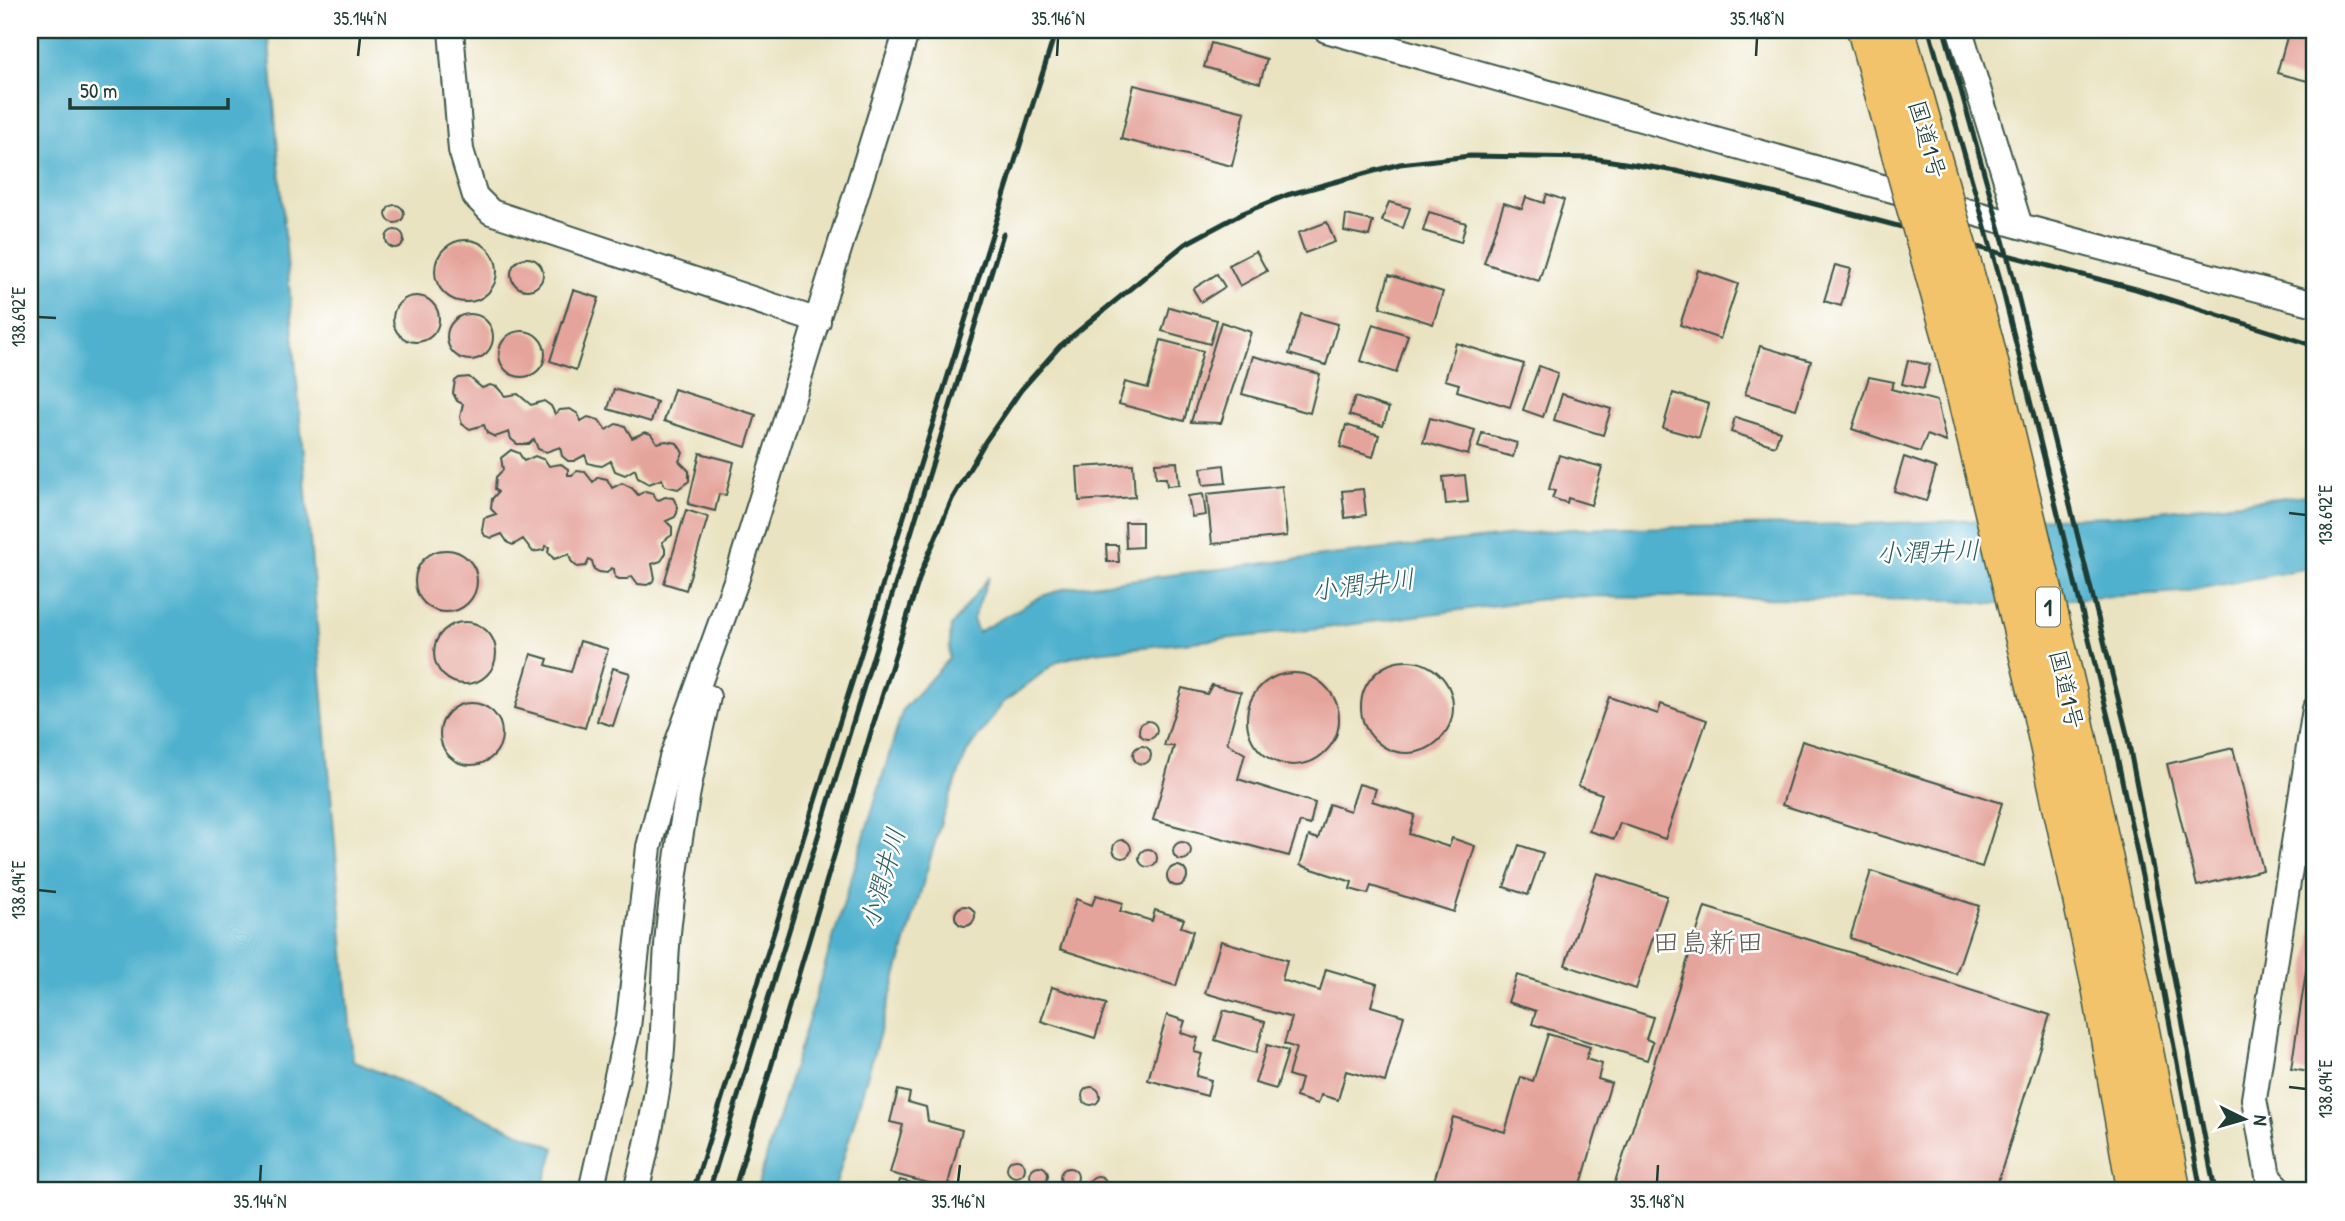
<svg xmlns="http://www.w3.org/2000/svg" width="2345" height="1221" viewBox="0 0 2345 1221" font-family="'Patrick Hand','Klee One',sans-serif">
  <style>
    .water { fill: #50b1ce; stroke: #387781; stroke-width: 2 }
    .building { fill: #e5a49b }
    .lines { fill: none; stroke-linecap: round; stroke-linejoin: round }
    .minor-casing { stroke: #3d5649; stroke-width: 28 }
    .minor { stroke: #fff; stroke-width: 24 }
    .rail { stroke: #1f3d34; stroke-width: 5 }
    .highway-bridge-casing { stroke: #3d5649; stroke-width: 40; stroke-linecap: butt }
    .highway-bridge { stroke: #f2c36a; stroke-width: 37 }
    .ticks { fill: none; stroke: #1f3d34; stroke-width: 2.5 }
    .labels { text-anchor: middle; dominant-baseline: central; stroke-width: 5; stroke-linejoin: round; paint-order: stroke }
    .shield { fill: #fff; stroke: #627771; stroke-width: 2 }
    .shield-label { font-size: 23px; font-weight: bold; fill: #1f3d34 }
    .street-label { font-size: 24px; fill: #1f3d34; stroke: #fff }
    .water-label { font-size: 26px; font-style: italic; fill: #2e6062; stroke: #fff }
    .quarter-label { font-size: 28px; fill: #646158; stroke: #fff }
    .neatline { fill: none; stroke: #1f3d34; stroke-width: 2.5 }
    .ticks-label { font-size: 18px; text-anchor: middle; fill: #1f3d34 }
  </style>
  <rect width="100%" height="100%" fill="#fff"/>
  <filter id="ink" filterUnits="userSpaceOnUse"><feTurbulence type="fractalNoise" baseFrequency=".0143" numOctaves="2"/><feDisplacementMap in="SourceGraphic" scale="14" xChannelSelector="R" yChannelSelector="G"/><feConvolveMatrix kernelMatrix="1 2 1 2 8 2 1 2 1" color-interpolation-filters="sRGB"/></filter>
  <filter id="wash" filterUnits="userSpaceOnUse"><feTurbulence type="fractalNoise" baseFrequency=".00686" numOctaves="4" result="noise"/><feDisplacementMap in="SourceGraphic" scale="28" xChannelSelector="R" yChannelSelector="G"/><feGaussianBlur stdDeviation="1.57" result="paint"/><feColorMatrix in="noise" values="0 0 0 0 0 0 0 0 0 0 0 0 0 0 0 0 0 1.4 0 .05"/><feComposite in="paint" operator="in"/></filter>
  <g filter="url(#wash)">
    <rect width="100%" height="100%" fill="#eae3c1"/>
    <g class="water">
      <polygon points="30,30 268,30 353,1061 555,1148 542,1191 30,1191"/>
      <polygon points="2315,494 2315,567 2182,592 1993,604 1955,600 1566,596 1310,630 1094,652 1058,661 1003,703 967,752 942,818 834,1191 756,1191 903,709 949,659 951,626 989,577 973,619 978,632 1040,597 1066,588 1331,555 1570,529 1860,524 2114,516"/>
    </g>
    <g id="blocks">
      <g class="building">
        <polygon points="2289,30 2315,30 2315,83 2277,73"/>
        <polygon points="1211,43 1267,59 1260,83 1204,67"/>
        <polygon points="1134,85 1245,112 1232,166 1121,139"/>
        <polygon points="1547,194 1564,200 1539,281 1484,263 1504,203 1522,209 1526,197 1544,203"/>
        <polygon points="1389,202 1410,208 1403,228 1382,221"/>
        <circle cx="395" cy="214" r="9"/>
        <polygon points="1429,212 1466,223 1461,242 1423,231"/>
        <polygon points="1346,215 1373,221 1369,236 1344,231"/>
        <polygon points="1327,222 1335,242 1305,253 1298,233"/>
        <circle cx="395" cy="239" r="9"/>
        <circle cx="466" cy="271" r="31"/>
        <polygon points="1256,251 1267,271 1240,286 1229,265"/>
        <circle cx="527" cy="274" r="16"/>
        <polygon points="1835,265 1851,269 1841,306 1824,301"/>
        <polygon points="1698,270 1738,284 1720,339 1680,325"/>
        <polygon points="1217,274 1225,287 1201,302 1193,289"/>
        <polygon points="1389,275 1443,292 1433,324 1380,307"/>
        <polygon points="573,290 599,298 576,370 550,361"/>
        <circle cx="416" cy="319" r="23"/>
        <polygon points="1169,307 1217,320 1210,344 1162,331"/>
        <circle cx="470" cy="337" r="23"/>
        <polygon points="1301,314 1338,324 1326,365 1289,354"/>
        <polygon points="1221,322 1251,332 1221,423 1191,422"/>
        <polygon points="1373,324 1408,335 1396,373 1361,361"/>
        <circle cx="522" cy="354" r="23"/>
        <polygon points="1161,340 1203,351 1184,421 1119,404 1125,382 1148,388"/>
        <polygon points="1456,343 1524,364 1510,407 1457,391 1459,384 1445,380"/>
        <polygon points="1760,346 1811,361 1796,409 1745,394"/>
        <polygon points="1253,356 1320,374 1310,413 1242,394"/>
        <polygon points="1908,360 1930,365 1923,389 1902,384"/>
        <polygon points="1539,366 1558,373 1543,417 1523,410"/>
        <polygon points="469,377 482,388 490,385 497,387 505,396 518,394 531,405 544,401 551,406 555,414 560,410 570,409 578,414 581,421 588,417 599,420 606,430 616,424 625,426 632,438 645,432 651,434 657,443 666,441 677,443 683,453 679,461 689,471 689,481 678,489 665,486 662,479 649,484 638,478 635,469 625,475 615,471 611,461 602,466 595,465 588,463 585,455 574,461 568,461 562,456 560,447 546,452 538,449 534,439 529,444 517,444 511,439 509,432 495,437 487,433 484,425 470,429 462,424 460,417 463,404 457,401 453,393 455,381 459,378"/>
        <polygon points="1869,377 1894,382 1891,389 1937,401 1946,442 1927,435 1920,452 1852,429"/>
        <polygon points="614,389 657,402 651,422 608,409"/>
        <polygon points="674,389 756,415 746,447 664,421"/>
        <polygon points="1673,393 1709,404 1699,438 1663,428"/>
        <polygon points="1562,394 1611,409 1603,435 1554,420"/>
        <polygon points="1355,397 1389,408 1383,426 1349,415"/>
        <polygon points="1735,417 1780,431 1775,446 1731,432"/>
        <polygon points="1430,418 1475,430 1468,455 1423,442"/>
        <polygon points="1346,425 1379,435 1373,457 1340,447"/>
        <polygon points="1482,433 1517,443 1513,457 1478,447"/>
        <polygon points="511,450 519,453 524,461 535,456 545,460 549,466 561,464 568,469 568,475 572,475 577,471 585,472 593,482 598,477 607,479 612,488 622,483 632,488 638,495 645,491 653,493 656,499 659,500 665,497 673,498 678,507 677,513 675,517 666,521 672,527 672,535 662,542 665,549 665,555 661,561 652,564 655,578 652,582 647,585 638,584 632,576 627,579 619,579 615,577 614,569 611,568 607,573 599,572 594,569 592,561 589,560 586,566 577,567 571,561 569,554 554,559 548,552 549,547 545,546 544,550 533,552 523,539 513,545 508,543 502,534 492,538 485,536 482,530 484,518 496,514 491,509 492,499 498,492 495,489 496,477 503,470 501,458"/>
        <polygon points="700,453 734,462 726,495 719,494 715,511 688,504"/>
        <polygon points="1559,455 1602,467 1591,505 1568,498 1567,503 1552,498 1555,491 1549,489"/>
        <polygon points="1904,457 1936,468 1926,501 1894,491"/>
        <polygon points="1177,462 1179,485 1167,486 1166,478 1156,478 1155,463"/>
        <polygon points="1133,464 1135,497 1079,501 1077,467"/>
        <polygon points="1224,465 1226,483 1203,485 1201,468"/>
        <polygon points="1465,475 1468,502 1446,504 1443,477"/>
        <polygon points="1282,486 1287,536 1212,544 1207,494"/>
        <polygon points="1363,489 1366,515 1345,518 1342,491"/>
        <polygon points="1203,494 1206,515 1192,517 1188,496"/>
        <polygon points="686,510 708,517 686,590 664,583"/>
        <polygon points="1125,522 1142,522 1142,547 1126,548"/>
        <polygon points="1106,545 1118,545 1119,562 1107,562"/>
        <circle cx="446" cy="581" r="31"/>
        <circle cx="465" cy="653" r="31"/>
        <polygon points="580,641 608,649 585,728 515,708 531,654 548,659 546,665 571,672"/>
        <circle cx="1407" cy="707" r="46"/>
        <polygon points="613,668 630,673 613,726 597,721"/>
        <circle cx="1293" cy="719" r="46"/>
        <polygon points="1212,685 1241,692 1227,743 1245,754 1238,779 1315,803 1310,825 1300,822 1289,856 1153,820 1174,746 1164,746 1182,688 1207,694"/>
        <polygon points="1609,697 1658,714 1661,704 1707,720 1665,839 1620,823 1614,839 1589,831 1602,794 1578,786"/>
        <circle cx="471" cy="734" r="31"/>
        <circle cx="1148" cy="730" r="9"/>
        <polygon points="1802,741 2002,803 1982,867 1782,805"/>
        <circle cx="1142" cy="755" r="9"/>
        <polygon points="2233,748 2263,870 2197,886 2167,764"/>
        <polygon points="1359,784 1376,789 1372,801 1415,815 1409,834 1449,847 1452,838 1475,846 1454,912 1371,886 1368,894 1350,889 1352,882 1300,865 1309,836 1318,839 1329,804 1350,811"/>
        <circle cx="1122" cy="849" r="9"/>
        <circle cx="1182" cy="851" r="9"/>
        <polygon points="1519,845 1543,853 1528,895 1504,887"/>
        <circle cx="1148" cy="858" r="9"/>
        <circle cx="1177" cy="876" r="10"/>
        <polygon points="1871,871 1979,906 1956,974 1850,938"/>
        <polygon points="1597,873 1667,896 1636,989 1565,965"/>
        <polygon points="1096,895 1123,903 1120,911 1152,921 1155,910 1184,919 1181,927 1193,931 1176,986 1060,949 1076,899 1092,905"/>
        <circle cx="965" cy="916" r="10"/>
        <polygon points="1705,907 2050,1015 1995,1191 1612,1191"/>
        <polygon points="2314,920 2315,920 2315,1073 2291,1069"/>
        <polygon points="1221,941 1287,960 1282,980 1320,991 1326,969 1377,984 1371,1006 1404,1016 1385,1082 1346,1071 1338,1100 1321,1095 1318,1104 1296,1097 1301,1079 1288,1075 1296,1048 1284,1044 1292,1018 1205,993"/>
        <polygon points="1517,975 1653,1017 1646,1039 1653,1042 1647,1060 1532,1024 1536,1011 1508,1002"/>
        <polygon points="1052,987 1106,1004 1095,1038 1041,1021"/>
        <polygon points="1224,1010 1265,1022 1256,1053 1215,1040"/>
        <polygon points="1167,1015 1185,1021 1181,1033 1198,1038 1194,1052 1202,1054 1196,1076 1211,1080 1207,1096 1148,1080"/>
        <polygon points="1548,1034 1590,1047 1586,1059 1602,1064 1598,1079 1611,1083 1581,1184 1596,1188 1595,1191 1431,1191 1453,1117 1505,1132 1521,1077 1533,1081"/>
        <polygon points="1267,1045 1288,1051 1276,1089 1255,1083"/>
        <circle cx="1091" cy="1096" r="9"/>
        <polygon points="898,1090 910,1093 908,1102 926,1107 928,1121 962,1130 947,1188 890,1173 903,1125 890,1122"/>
        <circle cx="1016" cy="1168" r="9"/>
        <circle cx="1039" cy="1175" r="9"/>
        <circle cx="1069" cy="1177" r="9"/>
        <circle cx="1098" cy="1185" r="9"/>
        <polygon points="900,1180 941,1190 941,1191 897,1191"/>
      </g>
    </g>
  </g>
  <g filter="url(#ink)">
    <use href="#blocks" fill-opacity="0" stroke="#3d5649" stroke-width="2"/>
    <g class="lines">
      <defs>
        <g id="minor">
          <polyline points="451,30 461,150 475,196 491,212 818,321"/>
          <polyline points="1326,30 2020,226 2315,304"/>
          <polyline points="1960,30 2020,226"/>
          <polyline points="591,1191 628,1027 649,847 672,758 736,581 907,30"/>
          <path d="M636,1191C647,1148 656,1105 661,1061C665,1015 664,968 669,923C677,846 690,772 708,697"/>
          <polyline points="2282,1191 2268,1176 2254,1099 2315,709"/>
        </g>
      </defs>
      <use href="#minor" class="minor-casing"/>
      <use href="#minor" class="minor"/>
      <g class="rail">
        <polyline points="1929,30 2000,279 2113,737 2143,881 2201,1191"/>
        <polyline points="1944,30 2013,276 2127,734 2215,1191"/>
        <polyline points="693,1191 1056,30"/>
        <polyline points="709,1191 1003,234"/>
        <polyline points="734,1191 874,722 922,570 952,499 985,442 1021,390 1060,346 1185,244 1243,213 1287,195 1400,164 1470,156 1592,158 1676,171 1773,193 2136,289 2315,346"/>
      </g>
      <defs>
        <g id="highway-bridge">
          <polyline points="1866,30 1950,331 2038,696 2101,989 2136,1191"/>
          <polyline points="1896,30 1984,340 2071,705 2132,988 2172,1191"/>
        </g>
      </defs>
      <use href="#highway-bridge" class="highway-bridge-casing"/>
      <use href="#highway-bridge" class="highway-bridge"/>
    </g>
  </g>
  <path class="ticks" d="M358,56L360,38M1057,56L1058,38M1756,56L1757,38M38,317L56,318M2289,513L2306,515M38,890L56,892M2289,1087L2306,1089M260,1182L261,1165M958,1182L960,1165M1657,1182L1658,1165"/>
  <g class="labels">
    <rect class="shield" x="2036" y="587.5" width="24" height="39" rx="5"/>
    <g class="shield-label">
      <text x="2048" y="607">1</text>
    </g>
    <g class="street-label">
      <text transform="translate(1928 139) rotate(74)">国道1号</text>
      <text transform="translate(2067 689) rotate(77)">国道1号</text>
    </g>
    <g class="water-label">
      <text transform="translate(1928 551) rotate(-2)">小潤井川</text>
      <text transform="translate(1363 584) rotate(-7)">小潤井川</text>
      <text transform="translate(882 878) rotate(-74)">小潤井川</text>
    </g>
    <g class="quarter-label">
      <text x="1708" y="942">田島新田</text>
    </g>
  </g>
  <rect width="2345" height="1221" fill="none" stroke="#fff" stroke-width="77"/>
  <g transform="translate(2244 1119) rotate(95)" stroke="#ffffff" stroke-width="5" paint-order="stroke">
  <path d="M0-5L12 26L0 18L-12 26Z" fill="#1f3d34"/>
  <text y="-10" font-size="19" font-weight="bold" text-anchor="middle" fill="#1f3d34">N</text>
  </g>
  <path d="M70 98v10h158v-10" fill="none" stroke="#1f3d34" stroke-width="3.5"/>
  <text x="80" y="98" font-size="21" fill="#1f3d34" stroke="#ffffff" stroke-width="5" paint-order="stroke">50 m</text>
  <rect x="38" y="38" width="2268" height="1144" class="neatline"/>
  <g class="ticks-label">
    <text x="360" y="25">35.144°N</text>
    <text x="1058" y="25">35.146°N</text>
    <text x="1757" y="25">35.148°N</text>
    <text transform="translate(19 317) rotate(-90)" y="6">138.692°E</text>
    <text transform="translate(2326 515) rotate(-90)" y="6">138.692°E</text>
    <text transform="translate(19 890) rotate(-90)" y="6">138.694°E</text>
    <text transform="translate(2326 1089) rotate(-90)" y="6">138.694°E</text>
    <text x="260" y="1208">35.144°N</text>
    <text x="958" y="1208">35.146°N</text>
    <text x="1657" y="1208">35.148°N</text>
  </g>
</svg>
